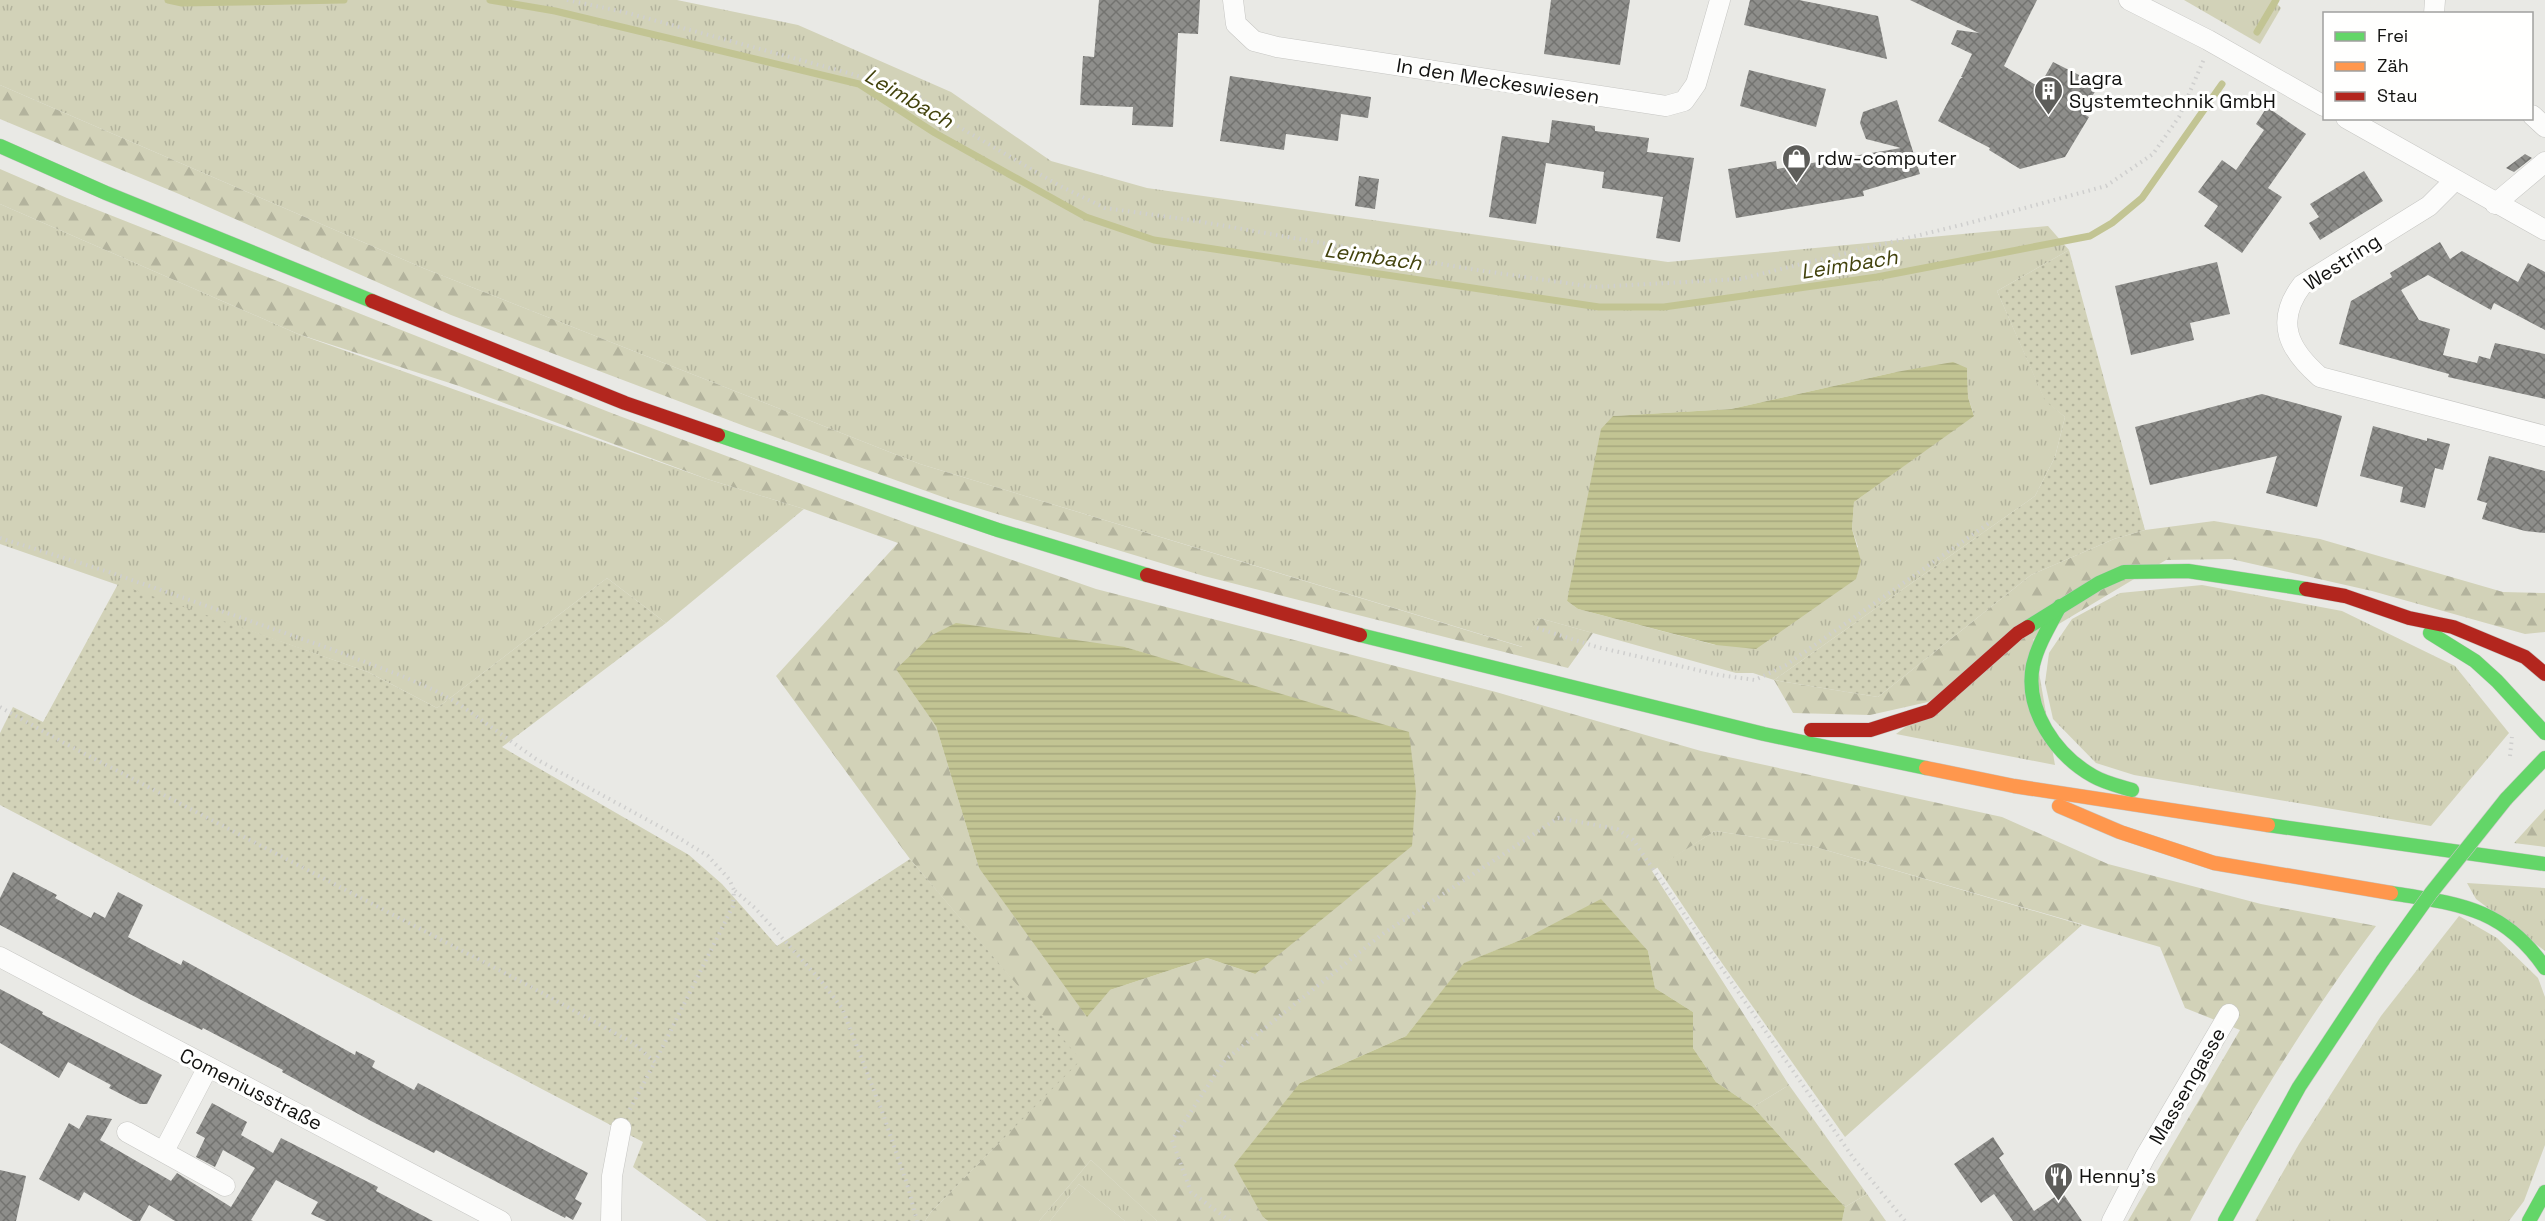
<svg xmlns="http://www.w3.org/2000/svg" width="2545" height="1221" viewBox="0 0 2545 1221" font-family="'Space Grotesk',sans-serif">
  <style>
    .grass { fill: url(#grass-tufts); fill-rule: evenodd }
    .forest { fill: url(#forest-firs); fill-rule: evenodd }
    .park { fill: url(#park-dots) }
    .pitch { fill: #d2d2b8 }
    .water { fill: url(#water-rules) }
    .lines { fill: none; stroke-linecap: round; stroke-linejoin: round }
    .stream { stroke: #c2c493; stroke-width: 7 }
    .building { fill: url(#building-cross-hatch) }
    .street-casing { stroke: #c6c6c3; stroke-width: 21 }
    .fast-casing { stroke: #c6c6c3; stroke-width: 15 }
    .slow-casing { stroke: #c6c6c3; stroke-width: 15 }
    .jam-casing { stroke: #c6c6c3; stroke-width: 15 }
    .path { stroke: #cfcfce; stroke-width: 4; stroke-dasharray: 1.5 4.5; stroke-linecap: butt }
    .street { stroke: #fcfcfb; stroke-width: 20 }
    .fast { stroke: #63d668; stroke-width: 14 }
    .slow { stroke: #ff974d; stroke-width: 14 }
    .jam { stroke: #b3261e; stroke-width: 14 }
    .fast-bridge-casing { stroke: #c6c6c3; stroke-width: 15; stroke-linecap: butt }
    .fast-bridge { stroke: #63d668; stroke-width: 14 }
    .labels { text-anchor: middle; dominant-baseline: central; stroke-width: 6; stroke-linejoin: round; paint-order: stroke }
    .poi-label { font-size: 20px; fill: #11110f; stroke: #fffffe; text-anchor: start }
    .street-label { font-size: 20px; fill: #11110f; stroke: #fffffe }
    .water-label { font-size: 21px; font-style: italic; fill: #43430d; stroke: #fffffe }
  </style>
  <defs>
    <pattern id="grass-tufts" width="24" height="20" patternUnits="userSpaceOnUse" patternTransform="scale(1.5)"><rect width="24" height="20" fill="#d2d2b8"/><path d="M3 7l-1-3M5 7V3M7 7l1-3M15 17l-1-3M17 17v-4M19 17l1-3" fill="none" stroke="#b3b39d"/></pattern>
    <pattern id="forest-firs" width="22" height="20" patternUnits="userSpaceOnUse" patternTransform="scale(1.5)"><rect width="22" height="20" fill="#d2d2b8"/><path d="M5 1l3.5 6h-7zM16 11l3.5 6h-7z" fill="#b3b39d"/></pattern>
    <pattern id="park-dots" width="8" height="8" patternUnits="userSpaceOnUse" patternTransform="scale(1.5)"><rect width="8" height="8" fill="#d2d2b8"/><path d="M2 2h.1M6 6h.1" fill="none" stroke="#b3b39d" stroke-width="1.8" stroke-linecap="round"/></pattern>
    <pattern id="water-rules" width="6" height="5" patternUnits="userSpaceOnUse" patternTransform="scale(1.5)"><rect width="6" height="5" fill="#c2c493"/><path d="M0 2.5h6" fill="none" stroke="#a6a77e"/></pattern>
    <pattern id="building-cross-hatch" width="8" height="8" patternUnits="userSpaceOnUse" patternTransform="scale(1.5)"><rect width="8" height="8" fill="#8e8e8b"/><path d="M0 0l8 8M0 8l8-8" fill="none" stroke="#737370"/></pattern>
  </defs>
  <rect width="100%" height="100%" fill="#e9e9e5"/>
  <g class="grass">
    <path d="M0,0H677L798,25L951,92L1051,161L1147,188L1668,262L2048,226L2069,250L1997,291L2045,400L2065,417L2055,457L2035,496L1774,680L1753,673H1736L1539,618L1523,647L920,464L423,268L0,85ZM1967,368L1968,397L1974,415L1854,502L1852,529L1858,547L1715,645L1578,609L1567,601L1613,416L1731,409L1896,372Z"/>
    <polygon points="2184,0 2273,0 2281,8 2260,44"/>
    <polygon points="0,204 298,334 707,479 804,509 666,623 607,578 437,708 368,672 0,544"/>
    <polygon points="2202,585 2342,611 2455,666 2509,733 2431,826 2134,775 2096,763 2053,719 2045,683 2049,653 2072,619 2120,593"/>
    <polygon points="2032,632 2055,765 1896,734"/>
    <polygon points="1715,831 1812,846 2082,925 1845,1137 1712,949 1657,867"/>
    <polygon points="2467,883 2545,888 2545,951 2476,899"/>
    <polygon points="2459,916 2497,938 2538,978 2545,997 2545,1145 2524,1201 2509,1221 2255,1221 2299,1144 2381,1016"/>
    <polygon points="1789,1085 1867,1194 1845,1207 1753,1107"/>
    <polygon points="1091,1160 1154,1218 1157,1221 1125,1221 1079,1184 1050,1221 1039,1221"/>
  </g>
  <g class="forest">
    <polygon points="0,85 423,268 920,464 1522,647 1539,618 1593,633 1568,668 1204,576 954,501 747,427 451,315 179,194 0,119"/>
    <path d="M0,169L67,198L614,414L909,524L1096,589L1496,692L1701,751L2002,817L2108,864L2261,904L2376,926C2306,1019 2246,1119 2190,1221H2128L2240,1030L2185,1008L2160,947L1812,846L1715,831L1652,871L1789,1085L1753,1107L1716,1082L1693,1048V1012L1655,988L1648,951L1530,936L1465,963L1406,1036L1300,1083L1263,1217L1268,1221H1157L1091,1160L1039,1221H925L931,1212L1080,1060L910,859L776,676L898,543L804,509L707,479L459,386L298,334L0,204ZM1125,647L1232,681L1255,974L1207,958L1110,990L979,868L936,726Z"/>
    <polygon points="2214,521 2320,539 2503,592 2545,593 2545,632 2525,634 2372,591 2231,559 2166,560 1928,702 1870,715 1793,713 1774,680 1878,697 2031,575 2114,539 2145,530"/>
    <polygon points="2545,809 2545,847 2514,843"/>
    <polygon points="1867,1194 1886,1221 1842,1221 1845,1207"/>
  </g>
  <g class="park">
    <polygon points="2069,250 2145,530 2114,539 2031,575 1878,697 1774,680 2035,496 2055,457 2065,417 2045,401 1997,291"/>
    <polygon points="607,578 666,623 502,747 689,855 722,884 777,946 910,859 1081,1060 931,1212 925,1221 707,1221 633,1167 643,1142 0,805 0,733 13,707 43,722 118,584 368,672 437,708"/>
  </g>
  <polygon class="pitch" points="1079,1184 1125,1221 1050,1221"/>
  <g class="water">
    <polygon points="1953,362 1967,368 1968,397 1974,416 1854,502 1852,529 1861,561 1856,579 1756,649 1716,645 1578,609 1567,601 1601,429 1613,416 1731,409 1896,372"/>
    <polygon points="956,623 1125,647 1409,732 1416,791 1412,846 1255,974 1207,958 1110,990 1087,1017 979,868 936,726 896,669 932,635"/>
    <polygon points="1601,899 1648,951 1655,988 1693,1012 1693,1048 1716,1082 1753,1107 1845,1207 1842,1221 1268,1221 1263,1217 1234,1165 1300,1083 1406,1036 1464,963 1530,936"/>
  </g>
  <g class="lines">
    <g class="stream">
      <polyline points="168,0 182,3 344,0"/>
      <polyline points="490,0 555,11 859,84 935,133 1086,217 1154,240 1599,307 1664,307 1877,277 2090,236 2112,223 2142,198 2222,84"/>
      <polyline points="2257,32 2276,0"/>
    </g>
  </g>
  <g class="building">
    <polygon points="1099,0 1200,0 1198,34 1178,33 1173,127 1132,125 1133,107 1080,105 1083,56 1094,57"/>
    <polygon points="1551,0 1630,0 1620,65 1544,54"/>
    <polygon points="1750,0 1799,0 1878,16 1887,59 1744,25"/>
    <polygon points="1910,0 2037,0 2004,66 2039,87 2053,62 2099,85 2082,113 2089,117 2065,157 2020,169 1989,150 1990,148 1938,121 1960,79 1963,77 1961,77 1972,54 1951,44 1957,30 1979,33"/>
    <polygon points="1749,70 1826,89 1816,127 1740,106"/>
    <polygon points="1230,76 1371,97 1368,118 1341,114 1338,141 1286,134 1284,150 1220,141"/>
    <polygon points="1897,100 1920,174 1863,191 1864,196 1736,218 1728,169 1776,161 1777,169 1901,148 1866,139 1860,123 1863,112"/>
    <polygon points="2267,107 2306,134 2268,188 2282,197 2242,253 2204,226 2218,206 2198,192 2222,160 2236,170 2264,130 2256,124"/>
    <polygon points="1552,120 1595,126 1595,131 1649,138 1647,152 1694,158 1680,242 1656,238 1663,197 1602,188 1604,172 1546,163 1536,224 1489,217 1502,136 1549,143"/>
    <polygon points="2525,154 2532,158 2514,172 2506,168"/>
    <polygon points="2364,171 2383,201 2320,240 2309,223 2319,217 2310,204"/>
    <polygon points="1359,176 1379,179 1375,209 1355,206"/>
    <polygon points="2440,242 2450,259 2462,251 2518,282 2528,263 2545,272 2545,330 2494,303 2491,310 2428,275 2401,290 2419,320 2450,329 2443,355 2477,363 2479,356 2490,359 2495,343 2545,354 2545,399 2448,377 2449,374 2339,344 2351,301 2392,277 2390,273"/>
    <polygon points="2217,262 2230,314 2190,323 2194,340 2131,355 2115,286"/>
    <polygon points="2262,394 2342,416 2317,507 2266,493 2277,456 2150,485 2135,427"/>
    <polygon points="2373,426 2427,441 2427,438 2450,444 2443,470 2435,468 2425,508 2400,502 2403,487 2360,476"/>
    <polygon points="2489,456 2545,471 2545,533 2525,531 2482,519 2487,503 2477,500"/>
    <polygon points="13,872 57,895 55,898 91,918 94,912 105,918 118,892 143,905 128,937 181,965 183,960 355,1055 356,1051 375,1061 372,1067 414,1090 418,1083 588,1173 575,1199 582,1203 573,1220 566,1216 565,1218 436,1150 434,1153 371,1121 282,1072 283,1070 203,1028 202,1030 143,1001 0,925 0,898"/>
    <polygon points="0,989 43,1012 42,1014 162,1075 147,1104 140,1104 109,1088 111,1085 68,1062 59,1078 0,1043"/>
    <polygon points="212,1103 247,1122 241,1135 273,1153 281,1138 378,1187 376,1191 433,1221 326,1221 311,1214 318,1202 276,1180 251,1220 253,1221 175,1221 149,1205 140,1221 133,1221 84,1192 79,1201 39,1179 69,1123 79,1129 87,1115 112,1119 100,1140 171,1181 177,1173 231,1207 255,1168 223,1150 215,1167 196,1157 205,1138 196,1133"/>
    <polygon points="1993,1137 2004,1154 1999,1158 2034,1211 2062,1192 2082,1221 2013,1221 1994,1194 1981,1203 1954,1164"/>
    <polygon points="0,1170 26,1176 16,1221 0,1221"/>
  </g>
  <g class="lines">
    <defs>
      <g id="street">
        <polyline points="1233,0 1236,24 1254,41 1277,47 1666,106 1684,101 1696,84 1720,0"/>
        <polyline points="2129,0 2208,40 2324,106"/>
        <polyline points="2434,14 2435,0"/>
        <polyline points="2532,115 2545,127"/>
        <polyline points="2346,118 2545,230"/>
        <path d="M2454,181L2429,206L2302,285C2274,322 2289,350 2320,377L2545,436"/>
        <polyline points="2495,204 2545,162"/>
        <polyline points="0,957 501,1221"/>
        <polyline points="127,1132 225,1186"/>
        <polyline points="164,1151 208,1067"/>
        <polyline points="611,1221 612,1176 621,1128"/>
        <polyline points="2112,1221 2145,1157 2229,1014"/>
      </g>
      <g id="fast">
        <polyline points="0,146 106,193 372,301"/>
        <polyline points="718,435 998,530 1147,575"/>
        <path d="M2060,606C2050,625 2038,644 2033,665C2024,710 2056,755 2093,776C2105,783 2119,786 2132,790"/>
        <polyline points="2028,627 2099,583 2124,572 2188,571 2306,589"/>
        <polyline points="2430,633 2475,661 2497,681 2545,733"/>
        <polyline points="1360,635 1764,734 1926,768"/>
        <polyline points="2506,799 2545,758"/>
        <polyline points="2268,825 2545,864"/>
        <path d="M2391,893C2458,904 2503,907 2545,968"/>
        <polyline points="2225,1221 2299,1087 2383,960"/>
        <polyline points="2529,1221 2545,1192"/>
      </g>
      <g id="slow">
        <polyline points="1926,768 2014,786 2268,825"/>
        <polyline points="2059,806 2120,832 2214,863 2391,893"/>
      </g>
      <g id="jam">
        <polyline points="372,301 625,403 718,435"/>
        <polyline points="1147,575 1360,635"/>
        <polyline points="2306,589 2345,596 2409,618 2453,627 2525,657 2545,674"/>
        <polyline points="1811,730 1870,730 1930,711 2018,633 2028,627"/>
      </g>
    </defs>
    <use href="#street" class="street-casing"/>
    <use href="#fast" class="fast-casing"/>
    <use href="#slow" class="slow-casing"/>
    <use href="#jam" class="jam-casing"/>
    <g class="path">
      <polyline points="567,0 624,12 852,74 916,94 949,121 1060,186 1105,208 1197,221 1470,269 1594,287 1740,279 1969,223 2106,186 2153,154 2179,117 2204,59"/>
      <polyline points="0,538 109,572 328,648 402,676 434,690 456,702 536,759 666,830 708,856 729,879 734,890 733,906 655,1062"/>
      <polyline points="1537,628 1597,647 1719,675 1755,680 1786,665 1992,521"/>
      <polyline points="0,707 66,744 522,982 633,1043 655,1062 629,1111"/>
      <polyline points="2510,756 2512,737"/>
      <polyline points="735,891 755,908 821,981 842,1008 883,1114 908,1187 917,1221"/>
      <polyline points="1230,1221 1191,1192 1172,1140 1225,1060 1381,935 1558,818 1617,829 1633,840 1854,1159 1905,1221"/>
    </g>
    <use href="#street" class="street"/>
    <use href="#fast" class="fast"/>
    <use href="#slow" class="slow"/>
    <use href="#jam" class="jam"/>
    <defs>
      <polyline id="fast-bridge" points="2383,960 2431,893 2506,799"/>
    </defs>
    <use href="#fast-bridge" class="fast-bridge-casing"/>
    <use href="#fast-bridge" class="fast-bridge"/>
  </g>
  <defs>
    <symbol id="building-pin" viewBox="-11 -11 22 30"><path d="M0 17L-7.5 6A9.5 9.5 0 1 1 7.5 6Z" fill="#5d5d5a" stroke="#fffffe"/><path d="M-4-6H4V6H1V3H-1V6H-4ZM-2.5-4.3h1.7v1.8h-1.7ZM.8-4.3h1.7v1.8H.8ZM-2.5-1h1.7V.8h-1.7ZM.8-1h1.7V.8H.8Z" fill="#fff"/></symbol>
    <symbol id="shop-pin" viewBox="-11 -11 22 30"><path d="M0 17L-7.5 6A9.5 9.5 0 1 1 7.5 6Z" fill="#5d5d5a" stroke="#fffffe"/><path d="M-5-2.5h2.3a2.7 3.5 0 0 1 5.4 0H5L5.5 6h-11ZM-1.5-2.5h3a1.5 2.3 0 0 0-3 0Z" fill="#fff"/></symbol>
    <symbol id="restaurant-pin" viewBox="-11 -11 22 30"><path d="M0 17L-7.5 6A9.5 9.5 0 1 1 7.5 6Z" fill="#5d5d5a" stroke="#fffffe"/><path d="M-5-6h1v4h1v-4h1v4h1v-4h1v5L-1.5 .5V6h-2V.5L-5-1ZM5-6V6H3V1.5H1.5Q1.5-4 5-6Z" fill="#fff"/></symbol>
  </defs>
  <g fill-rule="evenodd">
    <use href="#building-pin" x="2032" y="74" width="33" height="45"/>
    <use href="#shop-pin" x="1780" y="142" width="33" height="45"/>
    <use href="#restaurant-pin" x="2042" y="1160" width="33" height="45"/>
  </g>
  <g class="labels">
    <g class="poi-label">
      <text x="2069" y="78">Lagra<tspan x="2069" dy="23">Systemtechnik GmbH</tspan></text>
      <text x="1817" y="158">rdw-computer</text>
      <text x="2079" y="1176">Henny's</text>
    </g>
    <g class="street-label">
      <text transform="translate(1498 81) rotate(9)">In den Meckeswiesen</text>
      <text transform="translate(2342 262) rotate(-33)">Westring</text>
      <text transform="translate(2187 1086) rotate(-60)">Massengasse</text>
      <text transform="translate(251 1089) rotate(27)">Comeniusstraße</text>
    </g>
    <g class="water-label">
      <text transform="translate(909 98) rotate(30)">Leimbach</text>
      <text transform="translate(1373 256) rotate(8)">Leimbach</text>
      <text transform="translate(1849 264) rotate(-9)">Leimbach</text>
    </g>
  </g>
  <rect x="2323" y="12" width="210" height="108" fill="#fffffe" stroke="#a0a09e" stroke-width="1.5"/>
  <rect x="2335" y="32" width="30" height="9" fill="#63d668" stroke="#a0a09e" stroke-width="1.5"/>
  <text x="2377" y="42" font-size="18" fill="#11110f">Frei</text>
  <rect x="2335" y="62" width="30" height="9" fill="#ff974d" stroke="#a0a09e" stroke-width="1.5"/>
  <text x="2377" y="72" font-size="18" fill="#11110f">Zäh</text>
  <rect x="2335" y="92" width="30" height="9" fill="#b3261e" stroke="#a0a09e" stroke-width="1.5"/>
  <text x="2377" y="102" font-size="18" fill="#11110f">Stau</text>
</svg>
